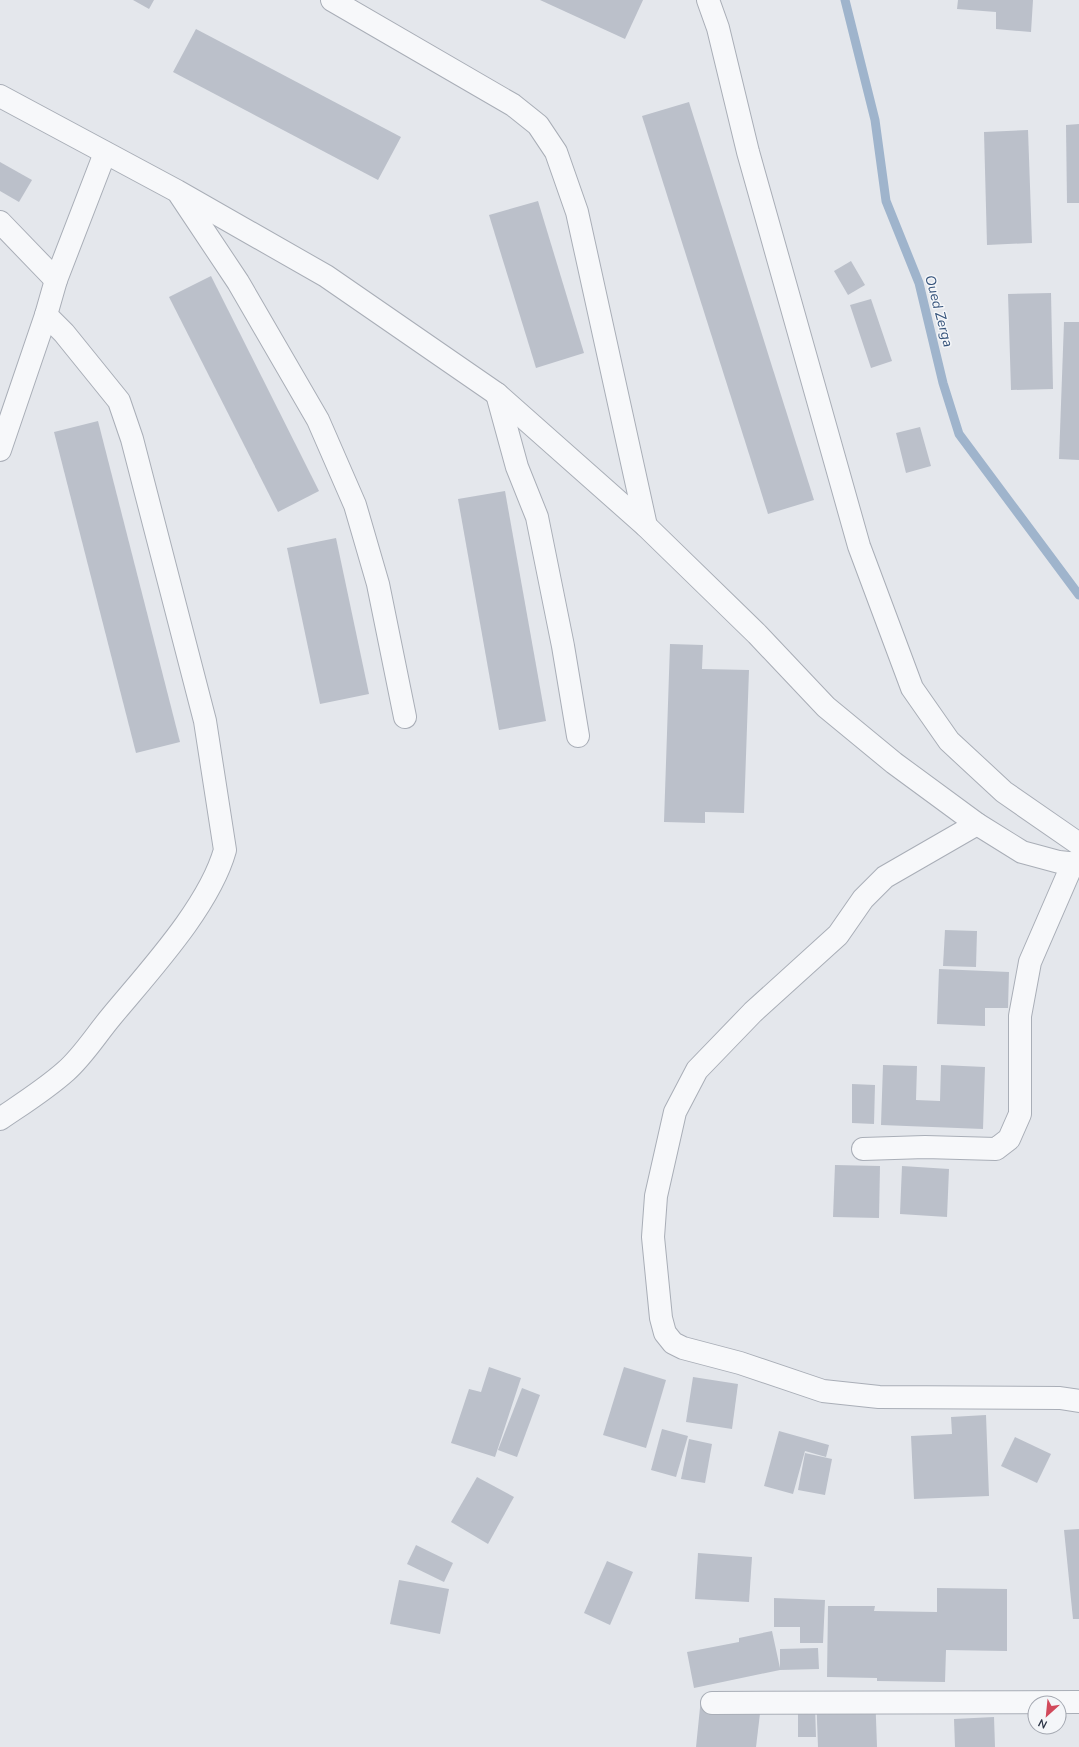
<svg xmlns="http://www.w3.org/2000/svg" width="1079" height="1747" viewBox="0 0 1079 1747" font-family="'Nunito Sans',sans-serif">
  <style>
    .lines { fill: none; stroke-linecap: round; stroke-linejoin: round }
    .stream { stroke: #9fb4cc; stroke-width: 9 }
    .building { fill: #bbc0ca }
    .minor-casing { stroke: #a9aeb7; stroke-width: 24 }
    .minor { stroke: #f7f8fa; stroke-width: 22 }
    .labels { text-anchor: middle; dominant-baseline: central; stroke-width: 3; stroke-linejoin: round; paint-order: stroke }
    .water-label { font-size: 14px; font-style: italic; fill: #34527a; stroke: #f4f6f9 }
  </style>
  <rect width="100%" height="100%" fill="#e4e7ec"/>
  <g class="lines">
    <polyline class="stream" points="845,0 875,120 886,201 919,283 943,383 959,434 1079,595"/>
  </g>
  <g class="building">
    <polygon points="133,0 154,0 149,9"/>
    <polygon points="540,0 643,0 625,39"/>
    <polygon points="958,0 1033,0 1031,32 996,29 996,12 957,9"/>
    <polygon points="196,29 401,137 378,180 173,72"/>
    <polygon points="689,102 814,500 768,514 642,116"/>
    <polygon points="1079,124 1079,203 1067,203 1066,125"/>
    <polygon points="1028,130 1032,243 987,245 984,132"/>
    <polygon points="0,162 32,180 19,202 0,191"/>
    <polygon points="538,201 584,353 536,368 489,215"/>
    <polygon points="851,261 865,285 848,295 834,271"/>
    <polygon points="211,276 319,491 278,512 169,297"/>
    <polygon points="1051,293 1053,389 1011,390 1008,294"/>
    <polygon points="871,299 892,361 871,368 850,305"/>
    <polygon points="1064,322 1079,322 1079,460 1059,459"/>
    <polygon points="98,421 180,742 136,753 54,432"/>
    <polygon points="920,427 931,466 906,473 896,433"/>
    <polygon points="505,491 546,721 499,730 458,499"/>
    <polygon points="336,538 369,694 320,704 287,548"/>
    <polygon points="670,644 703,645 702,669 749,670 744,813 705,812 705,823 664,822"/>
    <polygon points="945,930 977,931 976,967 943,966"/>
    <polygon points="939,969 1009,972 1008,1008 985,1008 985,1026 937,1024"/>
    <polygon points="883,1065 917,1066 916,1100 940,1101 941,1065 985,1067 983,1129 881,1125"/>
    <polygon points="852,1084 875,1085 874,1124 852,1123"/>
    <polygon points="835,1165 880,1166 879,1218 833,1217"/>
    <polygon points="902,1166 949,1169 947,1217 900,1214"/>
    <polygon points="489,1367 521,1378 495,1457 451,1443 469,1389 481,1392"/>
    <polygon points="624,1367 666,1380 646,1448 603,1435"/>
    <polygon points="693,1377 738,1384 732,1429 686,1422"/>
    <polygon points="522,1388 540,1395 517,1457 498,1450"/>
    <polygon points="986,1415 989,1496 914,1499 911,1436 952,1434 951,1417"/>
    <polygon points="662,1429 688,1436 676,1477 651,1470"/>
    <polygon points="779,1431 829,1445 826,1457 805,1451 793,1494 764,1486"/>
    <polygon points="1015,1437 1051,1454 1037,1483 1001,1466"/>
    <polygon points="689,1439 712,1444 705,1483 681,1479"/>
    <polygon points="805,1453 832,1459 825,1495 798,1490"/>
    <polygon points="477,1477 514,1497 488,1544 451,1522"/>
    <polygon points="1079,1529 1079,1619 1073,1619 1064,1530"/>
    <polygon points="416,1545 453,1563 444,1582 407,1564"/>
    <polygon points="698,1553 752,1557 749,1602 695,1599"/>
    <polygon points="607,1561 633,1572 610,1625 584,1613"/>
    <polygon points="399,1580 449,1589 440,1634 390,1624"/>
    <polygon points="937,1588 1007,1589 1007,1651 946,1650 945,1682 877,1681 877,1678 827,1677 828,1606 875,1606 874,1611 937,1612"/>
    <polygon points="774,1598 825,1600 823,1643 800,1643 800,1627 774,1627"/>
    <polygon points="772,1631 780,1668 780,1649 818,1648 819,1669 780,1670 694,1688 687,1652 739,1642 739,1638"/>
    <polygon points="875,1691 877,1747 818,1747 816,1693"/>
    <polygon points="701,1698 761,1705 756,1747 696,1747"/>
    <polygon points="798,1706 815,1706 816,1737 798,1737"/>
    <polygon points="994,1717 995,1747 955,1747 954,1719"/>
  </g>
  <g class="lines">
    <defs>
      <g id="minor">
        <polyline points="332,0 513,105 538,125 556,152 577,212 646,526"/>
        <polyline points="708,0 718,28 748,152 859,546 912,688 949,741 1004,792 1079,844"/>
        <polyline points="0,96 177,191 326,276 497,394 646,526 757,634 826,707 894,763 977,824 1022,852 1059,862 1079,864"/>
        <polyline points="180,195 238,282 318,420 355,505 378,584 405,717"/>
        <polyline points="0,222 56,280"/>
        <polyline points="497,394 517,467 537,517 563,646 578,736"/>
        <polyline points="0,450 46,315"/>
        <polyline points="977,824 885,877 863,899 838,935 753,1012 697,1070 675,1112 656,1196 653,1237 661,1318 665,1333 673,1343 683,1348 740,1363 823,1391 879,1397 1060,1398 1079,1401"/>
        <path d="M0,1119C22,1104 46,1089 66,1071C83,1056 96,1035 111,1017C149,971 209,907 225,850L205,721L132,439L119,401L64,333L46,315L56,280L105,153"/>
        <polyline points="863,1149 925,1147 996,1149 1009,1139 1020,1114 1020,1016 1030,962 1073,863"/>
        <polyline points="712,1703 1079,1702"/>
      </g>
    </defs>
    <use href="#minor" class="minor-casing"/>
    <use href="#minor" class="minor"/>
  </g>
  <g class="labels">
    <g class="water-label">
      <text transform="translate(939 311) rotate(75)">Oued Zerga</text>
    </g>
  </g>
  <g transform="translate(1047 1715) rotate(207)"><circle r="19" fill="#f4f6f9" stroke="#a4a8b1"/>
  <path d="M0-3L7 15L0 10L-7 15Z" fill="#d1495b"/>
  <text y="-6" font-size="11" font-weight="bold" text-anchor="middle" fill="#2b3445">N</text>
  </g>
</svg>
